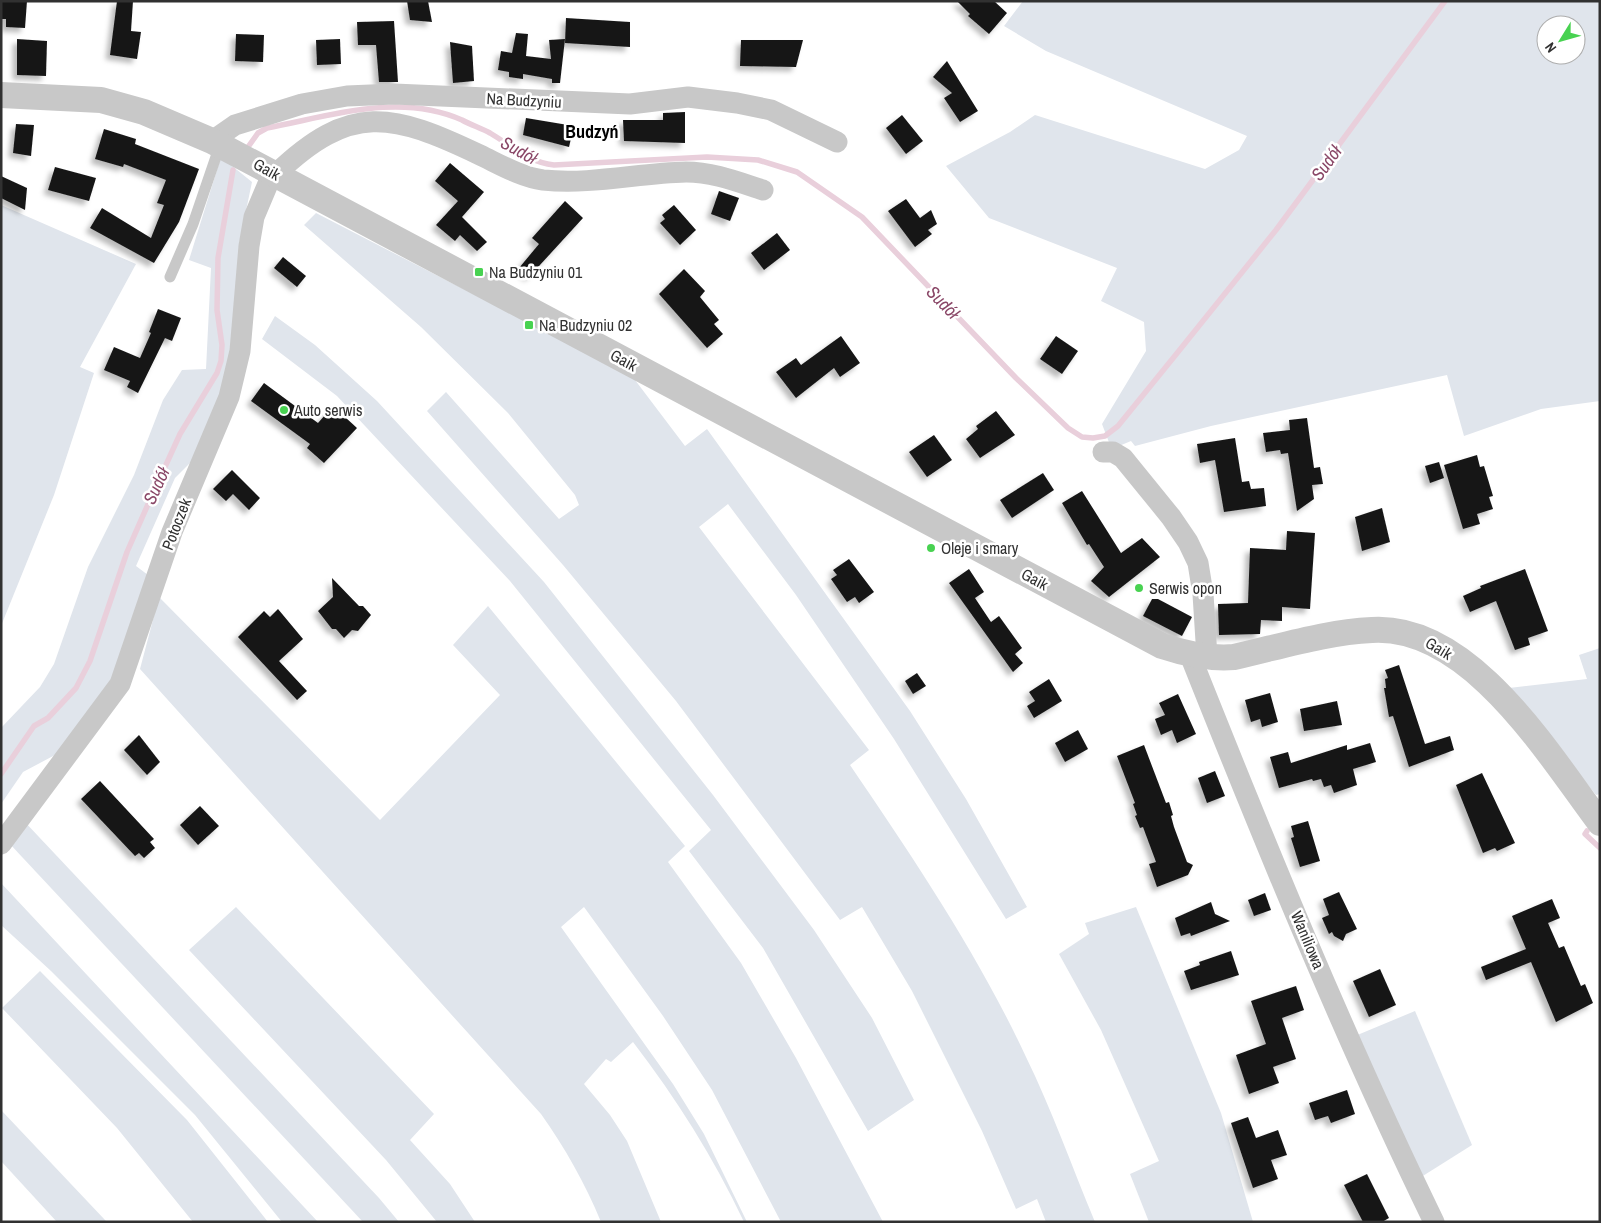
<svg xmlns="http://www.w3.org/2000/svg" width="1601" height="1223" viewBox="0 0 1601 1223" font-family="'Archivo Narrow',sans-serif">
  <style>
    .green { fill: #e0e5ec; fill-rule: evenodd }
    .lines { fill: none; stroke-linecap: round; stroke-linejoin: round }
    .stream { stroke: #e9cfdb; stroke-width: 5.5 }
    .building { fill: #181818; filter: url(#shadow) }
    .service { stroke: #c8c8c8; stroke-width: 11 }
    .minor { stroke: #c8c8c8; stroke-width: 21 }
    .tertiary { stroke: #c8c8c8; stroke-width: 26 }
    .poi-dot { fill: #48d251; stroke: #fff; stroke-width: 2 }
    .labels { text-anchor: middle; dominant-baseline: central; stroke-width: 5; stroke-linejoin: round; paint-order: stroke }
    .street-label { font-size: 16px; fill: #313131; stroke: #fff }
    .poi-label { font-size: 16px; fill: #313131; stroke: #fff; text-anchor: start }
    .neighbourhood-label { font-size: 18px; font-weight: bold; fill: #000; stroke: #fff }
    .water-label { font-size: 18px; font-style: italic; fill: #8a4767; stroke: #fff }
  </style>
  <defs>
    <filter id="shadow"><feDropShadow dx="-4.5" dy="4.5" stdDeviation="2.5" flood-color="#0004"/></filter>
  </defs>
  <rect width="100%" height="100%" fill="#fff"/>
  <g class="green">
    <path d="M1023,1H1600V401L1541,409L1464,436L1447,375L1211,426L1135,446L1131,441L1119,446L1110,445L1102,424L1146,351L1144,322L1101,301L1117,268L989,218L946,166L1010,132L1035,115L1205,169L1239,150L1247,136L1046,51L1004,26ZM1546,25H1576V55H1546Z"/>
    <polygon points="221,157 252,182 239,244 243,270 227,380 194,459 175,478 136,566 148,575 106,697 55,755 23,772 1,804 1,728 40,687 54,664 88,567 134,475 163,400 182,370 206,369 211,268 189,260"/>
    <polygon points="1,205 136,264 80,367 94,373 54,495 1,626"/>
    <path d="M316,213L632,376L685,446L707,429L910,711L966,799L1027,907L1006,919L894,739L796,595L728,504L699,527L869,750L850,765C914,859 978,954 1026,1057C1052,1110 1072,1167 1095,1222H1046L1037,1199L1016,1209L982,1131L912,991L862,907L840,920L676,701L563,565L427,411L446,392L559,519L579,505L575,495L508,413L421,327L304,225Z"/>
    <polygon points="275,316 315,345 377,401 544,582 713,795 814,930 872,1018 914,1100 868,1131 763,948 689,851 711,830 510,581 337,396 262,339"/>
    <path d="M159,597L380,820L500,695L453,645L488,606L685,846L668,862L741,963L796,1058L883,1222H781L712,1090L663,1016L584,907L561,927L673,1084L704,1134L747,1222H744C714,1158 676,1098 633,1042L611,1062L606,1059L584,1084L610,1115L627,1141L661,1222H601C585,1183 565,1148 541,1114L140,669Z"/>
    <polygon points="1600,648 1600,794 1596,795 1509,688 1587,679 1579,655"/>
    <polygon points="23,820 379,1198 399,1222 363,1222 9,843"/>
    <polygon points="1,883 318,1222 282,1222 195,1115 51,971 1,925"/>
    <polygon points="236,907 434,1114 410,1140 450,1184 475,1222 437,1222 386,1160 189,950"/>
    <polygon points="1136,907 1221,1113 1253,1222 1149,1222 1130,1174 1159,1161 1101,1030 1059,954 1089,934 1085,923"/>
    <polygon points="40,971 187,1120 268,1222 193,1222 117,1128 2,1008"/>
    <polygon points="1415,1011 1472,1145 1418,1179 1355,1036"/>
    <polygon points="1,1110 105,1220 107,1222 57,1222 1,1161"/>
  </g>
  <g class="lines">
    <g class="stream">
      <path d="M248,147L258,133L267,128C331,116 399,92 462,120C471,125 481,128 490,133C512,146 528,162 554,165L707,157L758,160L797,172L862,217L1016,378L1068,428L1082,437L1093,438L1105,436L1118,426L1178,352L1276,230L1445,1"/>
      <polyline points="1,774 34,726 48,718 76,688 90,661 127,552 149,502 180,434 217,373 221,361 222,345 217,310 218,258 233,170"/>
      <polyline points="1587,831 1585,834 1600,848"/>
    </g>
  </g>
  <g class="building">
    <polygon points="1,1 27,1 25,28 6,27 6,19 1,19"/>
    <polygon points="117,1 133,1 131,31 141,32 137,59 110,55"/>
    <polygon points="407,1 428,1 432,22 410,20"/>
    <polygon points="957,1 994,1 1007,13 989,34 968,16 970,14"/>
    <polygon points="566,18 630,22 630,47 565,43"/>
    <polygon points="394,21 398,82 379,82 376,45 358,45 357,22"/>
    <polygon points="516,33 528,34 526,56 551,59 549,40 565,39 560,83 552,83 552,79 523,74 523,79 509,77 509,72 498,70 501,51 512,53"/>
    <polygon points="236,34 264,35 263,62 235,61"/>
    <polygon points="17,39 47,41 46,76 17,75"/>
    <polygon points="340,39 341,64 317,65 316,40"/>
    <polygon points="741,40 803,40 796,67 740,66"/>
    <polygon points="450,42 472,46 474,81 453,83"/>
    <polygon points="947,61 978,111 960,122 944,98 952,93 933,77"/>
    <polygon points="685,112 685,143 624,141 623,120 663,120 663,113"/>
    <polygon points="902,115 923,141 906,154 886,128"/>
    <polygon points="526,118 574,126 569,147 523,135"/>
    <polygon points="16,124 34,125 31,156 13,153"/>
    <polygon points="104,129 136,139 135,144 199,169 179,222 154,263 90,228 102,208 151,238 164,205 157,203 166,180 124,164 123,167 95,159"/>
    <polygon points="450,163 484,192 462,217 487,242 477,251 460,235 455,241 436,225 458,201 435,181"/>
    <polygon points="55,167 96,178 89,201 48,190"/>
    <polygon points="1,176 27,188 25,210 1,198"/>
    <polygon points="719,191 739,198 730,221 711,214"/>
    <polygon points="906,199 920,218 931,210 937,224 928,230 932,234 915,247 888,211"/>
    <polygon points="565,201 583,218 529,277 519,268 539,244 532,238"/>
    <polygon points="674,205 696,230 680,245 660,223 665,219 662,215"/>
    <polygon points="777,233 790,250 764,270 751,253"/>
    <polygon points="283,257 306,276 297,287 274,268"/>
    <polygon points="684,269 705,291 700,297 719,320 714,324 723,334 707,348 659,294"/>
    <polygon points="158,309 181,318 172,341 165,338 138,393 127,387 130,381 104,370 114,347 140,358 151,333 149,332"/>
    <polygon points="841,336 860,363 840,377 834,368 796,398 776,372 796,358 801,365"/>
    <polygon points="1056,336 1078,351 1062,374 1040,359"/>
    <polygon points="264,383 318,423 333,406 357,428 324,463 307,448 310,444 251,401"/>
    <polygon points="996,411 1015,435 980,458 966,439 978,429 976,426"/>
    <polygon points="1307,418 1314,468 1320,467 1323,484 1312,485 1314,499 1297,511 1288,453 1281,454 1280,450 1266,452 1263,433 1290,430 1289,420"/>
    <polygon points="934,435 952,460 927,477 909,452"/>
    <polygon points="1235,438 1242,482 1249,481 1251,489 1264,488 1266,506 1224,512 1215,460 1200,463 1197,444"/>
    <polygon points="1477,455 1480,467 1484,466 1493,496 1489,497 1493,509 1477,514 1480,524 1463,529 1444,465"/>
    <polygon points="1439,462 1444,478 1430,483 1425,466"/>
    <polygon points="232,470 260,498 249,510 233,494 226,501 213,489"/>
    <polygon points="1043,473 1054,490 1012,518 1000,500"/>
    <polygon points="1082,491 1121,553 1142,538 1160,557 1109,597 1091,581 1104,567 1089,544 1087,545 1062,503"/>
    <polygon points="1382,508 1390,542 1362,551 1355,517"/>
    <polygon points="1287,531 1315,533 1310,609 1282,607 1282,621 1261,620 1260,634 1219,635 1218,604 1248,603 1250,548 1286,550"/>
    <polygon points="849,559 874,592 859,603 855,597 847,602 831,579 837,575 833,570"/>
    <polygon points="969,569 984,592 975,598 991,622 999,616 1022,648 1015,654 1023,663 1013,672 949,583"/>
    <polygon points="1525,569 1548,631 1528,638 1530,645 1515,650 1496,601 1470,612 1463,596 1481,588 1480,586"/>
    <polygon points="332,578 359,606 363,606 371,615 358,631 352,630 344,638 336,629 332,629 318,611 333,597"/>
    <polygon points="1152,599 1158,599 1192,617 1182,636 1143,616"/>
    <polygon points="278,609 303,639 279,661 307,691 297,700 238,637 264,611 270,617"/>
    <polygon points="1399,665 1425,744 1450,736 1454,750 1409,767 1393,716 1389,717 1384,688 1386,688 1385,679 1388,678 1385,670"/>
    <polygon points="917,673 926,686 913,694 905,681"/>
    <polygon points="1049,679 1062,701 1034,718 1027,706 1035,701 1029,692"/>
    <polygon points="1270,693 1278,722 1262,727 1260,719 1251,722 1245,700"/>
    <polygon points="1178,694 1196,734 1177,743 1172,730 1161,735 1155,719 1165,715 1159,703"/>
    <polygon points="1337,701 1342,725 1304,731 1300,709"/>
    <polygon points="1078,730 1088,749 1065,762 1055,743"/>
    <polygon points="139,735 160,762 147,775 124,750"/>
    <polygon points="1370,743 1376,762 1353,769 1357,785 1334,793 1331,785 1324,787 1321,779 1313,781 1312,779 1279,788 1270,757 1288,752 1291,763 1347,745 1347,750"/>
    <polygon points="1144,745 1166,803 1169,802 1173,815 1171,816 1174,827 1187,862 1193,865 1188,875 1157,887 1149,864 1156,862 1143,827 1140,828 1135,816 1137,815 1133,804 1135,803 1117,756"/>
    <polygon points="1215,771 1225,796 1207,803 1198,778"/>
    <polygon points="1482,773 1515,843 1497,851 1495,848 1483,853 1456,785"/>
    <polygon points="100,781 154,839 150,842 155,848 144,858 139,853 135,856 81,799"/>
    <polygon points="200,806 219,826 198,845 180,825"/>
    <polygon points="1308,821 1320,861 1300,867 1291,838 1294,837 1291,826"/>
    <polygon points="1339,892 1357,929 1346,934 1343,941 1334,936 1332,932 1329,934 1322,918 1329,915 1323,899"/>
    <polygon points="1265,893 1271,910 1254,916 1248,900"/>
    <polygon points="1552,899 1560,918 1548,923 1559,948 1564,946 1581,986 1585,984 1593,1003 1556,1022 1531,962 1486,980 1481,967 1526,949 1512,916"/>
    <polygon points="1211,902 1215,914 1230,921 1191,936 1190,933 1181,936 1175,918"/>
    <polygon points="1231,951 1239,975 1191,990 1184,971 1200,965 1199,962"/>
    <polygon points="1380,969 1396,1005 1369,1017 1353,981"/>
    <polygon points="1296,986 1304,1010 1282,1018 1296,1059 1273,1067 1279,1083 1249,1094 1236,1055 1266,1044 1251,1001"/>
    <polygon points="1347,1090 1355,1114 1331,1123 1328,1116 1315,1120 1309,1103"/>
    <polygon points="1248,1117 1256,1138 1278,1130 1287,1155 1271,1160 1278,1179 1253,1188 1231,1123"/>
    <polygon points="1367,1174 1389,1218 1382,1222 1363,1222 1344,1185"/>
  </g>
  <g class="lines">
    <polyline class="service" points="170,277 193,224 220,145"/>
    <g class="minor">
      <polyline points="212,141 235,125 302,104 347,96 394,94 630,104 688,97 737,103 771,110 837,142"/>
      <path d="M276,174C351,102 392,113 480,155C499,164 521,177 543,180C591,185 639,173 686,172C713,172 738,182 763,190"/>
      <polyline points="1103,452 1113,452 1123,458 1171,517 1188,542 1198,563 1203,594 1207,657"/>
      <path d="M1190,655C1266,846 1344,1037 1434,1222"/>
      <polyline points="1,844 120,684 172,532 229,397 240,351 249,246 254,217 273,172"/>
    </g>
    <path class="tertiary" d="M1,95L101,100L144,112L212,141L1162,646C1186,654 1209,659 1234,657C1279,647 1326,632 1372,630C1470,624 1548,754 1600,823"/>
  </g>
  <g class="poi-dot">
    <rect x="474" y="267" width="10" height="10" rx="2.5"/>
    <rect x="524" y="320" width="10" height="10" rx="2.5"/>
    <circle cx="284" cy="410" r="5"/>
    <circle cx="931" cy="548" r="5"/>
    <circle cx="1139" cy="588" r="5"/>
  </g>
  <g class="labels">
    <g class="street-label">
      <text transform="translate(524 100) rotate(3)">Na Budzyniu</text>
      <text transform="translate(267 169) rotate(29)">Gaik</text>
      <text transform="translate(624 360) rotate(28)">Gaik</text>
      <text transform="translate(176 524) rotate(-69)">Potoczek</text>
      <text transform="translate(1035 579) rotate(28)">Gaik</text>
      <text transform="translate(1439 648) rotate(31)">Gaik</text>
      <text transform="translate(1308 940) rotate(67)">Waniliowa</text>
    </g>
    <g class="poi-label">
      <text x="489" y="272">Na Budzyniu 01</text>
      <text x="539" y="325">Na Budzyniu 02</text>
      <text x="294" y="410">Auto serwis</text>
      <text x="941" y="548">Oleje i smary</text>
      <text x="1149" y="588">Serwis opon</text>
    </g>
    <g class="neighbourhood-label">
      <text x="592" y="131">Budzyń</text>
    </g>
    <g class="water-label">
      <text transform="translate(519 150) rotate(29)">Sudół</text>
      <text transform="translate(1326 163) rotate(-54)">Sudół</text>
      <text transform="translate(943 302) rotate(46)">Sudół</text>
      <text transform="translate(156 486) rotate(-65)">Sudół</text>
    </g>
  </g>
  <rect width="1601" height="1223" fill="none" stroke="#313131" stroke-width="5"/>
  <g transform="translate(1561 40) rotate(233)"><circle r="24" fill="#ffffff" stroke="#adadad"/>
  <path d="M0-4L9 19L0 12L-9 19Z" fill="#48d251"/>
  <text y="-8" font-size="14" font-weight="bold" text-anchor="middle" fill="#313131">N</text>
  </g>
</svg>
